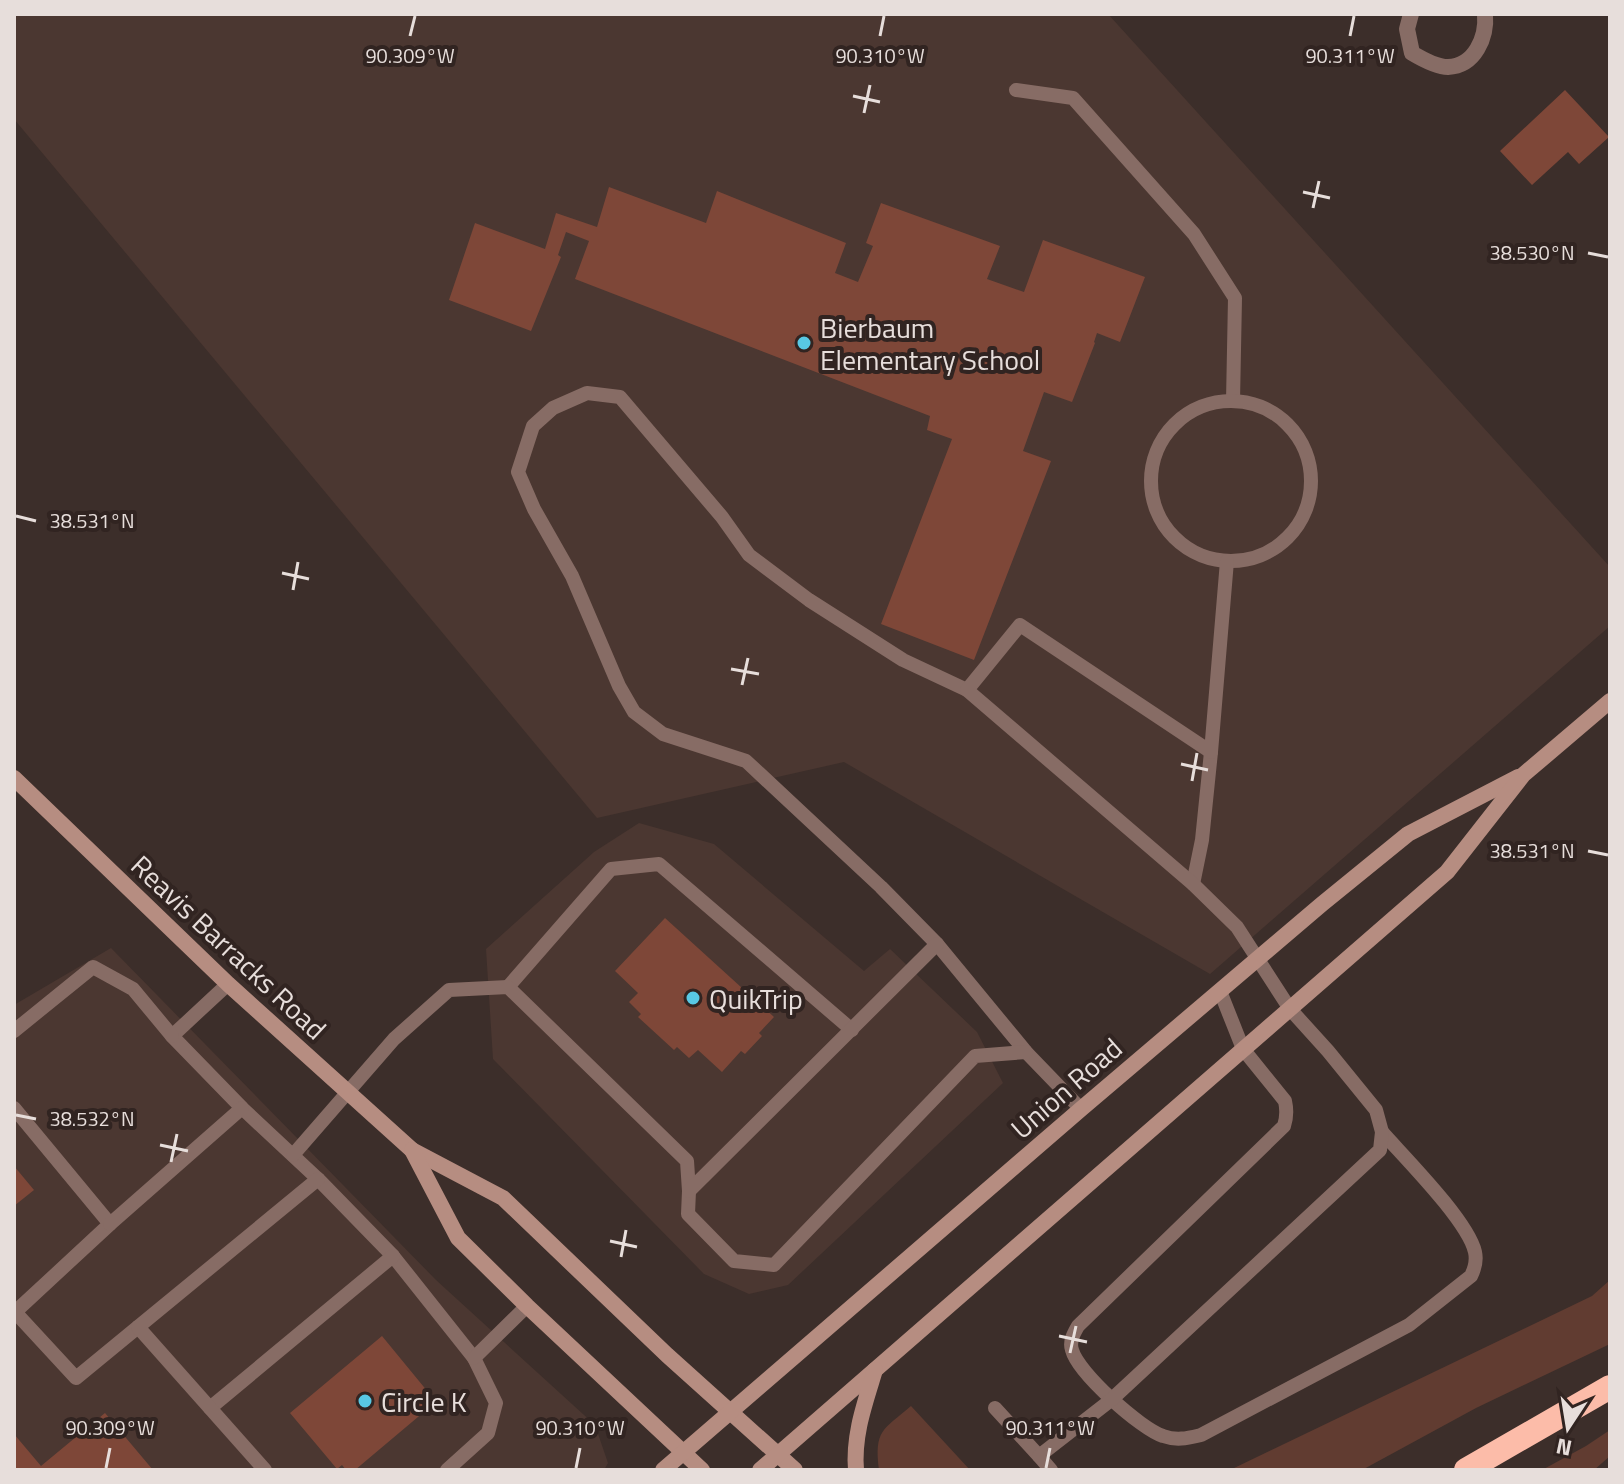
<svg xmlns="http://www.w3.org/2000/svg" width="1624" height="1484" viewBox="0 0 1624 1484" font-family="'Titillium Web',sans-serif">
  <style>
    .built { fill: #4b3731 }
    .green { fill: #613c31 }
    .building { fill: #7e4738 }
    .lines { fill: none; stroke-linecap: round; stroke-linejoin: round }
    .service { stroke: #876c65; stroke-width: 14 }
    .minor { stroke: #876c65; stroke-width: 16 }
    .secondary { stroke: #b68d81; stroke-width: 16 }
    .motorway { stroke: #fcbca9; stroke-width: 24 }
    .ticks { fill: none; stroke: #e7dedb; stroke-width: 3 }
    .poi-dot { fill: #58c8e4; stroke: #312421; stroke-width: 3 }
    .labels { text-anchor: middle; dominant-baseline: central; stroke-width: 8; stroke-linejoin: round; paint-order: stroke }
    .poi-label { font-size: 28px; fill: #e7dedb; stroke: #312421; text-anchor: start }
    .street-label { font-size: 28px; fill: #e7dedb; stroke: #312421 }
    .ticks-label { font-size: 20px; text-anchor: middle; fill: #e7dedb; stroke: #312421; stroke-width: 8; stroke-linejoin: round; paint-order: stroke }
  </style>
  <rect width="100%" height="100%" fill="#3c2e2a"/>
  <g class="built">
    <polygon points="14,14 1108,14 1610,567 1610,626 1210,974 844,762 597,818 14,119"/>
    <polygon points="639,823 714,844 864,971 890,949 977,1032 1003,1083 788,1285 749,1294 704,1274 493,1059 486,949 594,852"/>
    <polygon points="111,948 436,1280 595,1425 608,1463 604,1470 14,1470 14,1005"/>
  </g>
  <g class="green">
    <polygon points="1610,1280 1610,1344 1476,1408 1362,1470 1230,1470 1592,1296"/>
    <path d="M911,1406L970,1470H879C874,1430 883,1430 911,1406Z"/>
    <polygon points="1610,1430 1610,1456 1594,1470 1542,1470 1586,1446"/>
  </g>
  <g class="building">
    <polygon points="1565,90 1609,137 1579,164 1568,152 1532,185 1500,151"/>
    <polygon points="609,187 706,223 717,191 846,243 835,273 858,282 873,246 866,243 881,203 1000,246 987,279 1024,292 1043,240 1145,277 1120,342 1097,333 1094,342 1095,343 1072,402 1044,392 1023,451 1051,461 974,660 881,624 952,439 927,430 930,416 575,279 589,241 566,232 558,255 561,257 531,331 449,300 475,223 545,249 556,213 597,227"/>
    <polygon points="665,918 774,1017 759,1033 762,1036 745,1054 741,1051 722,1072 698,1050 689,1058 677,1047 674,1050 638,1017 641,1014 629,1002 638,993 615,971"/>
    <polygon points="14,1166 34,1190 14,1206"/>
    <polygon points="382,1336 428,1392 422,1396 431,1406 355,1470 346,1470 342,1465 337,1469 290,1413"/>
    <polygon points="105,1413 153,1470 14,1470 14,1434 41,1466"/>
  </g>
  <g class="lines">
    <g class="service">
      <polyline points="1016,90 1073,98 1194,234 1235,298 1233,401"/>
      <circle cx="1231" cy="481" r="80"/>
      <polyline points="967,690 903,660 809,600 749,555 722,517 620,397 587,393 553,408 533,426 518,472 534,509 572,576 619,686 634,712 663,734 746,761 881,887 937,944 1026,1052 1081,1109"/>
      <polyline points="1193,884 1202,840 1211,752"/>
      <polyline points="228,984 172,1036 242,1108 318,1179 393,1256 474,1358 496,1403 488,1433 447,1470"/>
      <polyline points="508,987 611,869 659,864 852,1030"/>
      <path d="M1220,991L1243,1049L1285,1101C1287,1110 1287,1117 1284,1126L1078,1326C1074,1333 1069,1341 1072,1350C1078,1373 1141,1429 1163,1436C1177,1441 1188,1438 1201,1435L1409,1325L1471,1276C1475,1268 1477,1261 1475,1252C1468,1221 1405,1158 1382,1132"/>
      <polyline points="14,1031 93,967 133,989 172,1036"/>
      <polyline points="14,1108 110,1224 15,1312 76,1378 138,1327"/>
      <polyline points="293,1155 394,1039 449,990 508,987 687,1161 689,1191 688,1214 734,1261 774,1265 975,1056 1026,1052"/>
      <polyline points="689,1191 937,944"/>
      <polyline points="110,1224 242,1108"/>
      <polyline points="474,1358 527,1306"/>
      <polyline points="210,1408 393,1256"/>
      <polyline points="995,1408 1039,1456"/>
      <polyline points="265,1470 138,1327 318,1179"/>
      <polyline points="1051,1470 1039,1456 1111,1400 1380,1150 1382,1132 1376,1110 1328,1051 1290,1009 1237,927 1193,884 967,690 1020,625 1211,752 1227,561"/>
    </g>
    <path class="minor" d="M1411,14L1407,29L1412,53C1422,59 1436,67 1448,67C1475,66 1487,37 1485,14"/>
    <g class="secondary">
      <polyline points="14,778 228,984 412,1150 503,1198 667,1355 795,1470"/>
      <polyline points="412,1150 458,1238 527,1306 702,1470"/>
      <polyline points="663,1470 1081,1109 1322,904 1408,834 1518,777"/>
      <polyline points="760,1470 1447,872 1523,775 1610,701"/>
      <path d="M856,1470C853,1435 865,1403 875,1370"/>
    </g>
    <polyline class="motorway" points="1466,1470 1610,1387"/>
  </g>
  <path class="ticks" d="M410,36L415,16M880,36L884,16M1350,36L1354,16M853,96L880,102M864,113L870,85M1303,192L1330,198M1313,208L1319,181M1588,253L1608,257M16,516L36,521M282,573L309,579M293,590L298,562M731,669L759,674M742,685L748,658M1181,764L1208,770M1192,781L1197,753M1588,851L1608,855M16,1115L36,1119M160,1145L188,1151M171,1162L177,1134M610,1241L637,1247M621,1257L626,1230M1059,1336L1087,1342M1070,1353L1076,1326M106,1468L110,1448M576,1468L580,1448M1046,1468L1050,1448"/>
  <g class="poi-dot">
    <circle cx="804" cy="343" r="8"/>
    <circle cx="693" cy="998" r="8"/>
    <circle cx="365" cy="1401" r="8"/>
  </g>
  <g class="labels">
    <g class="poi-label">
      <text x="820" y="327">Bierbaum<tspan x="820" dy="32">Elementary School</tspan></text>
      <text x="709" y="998">QuikTrip</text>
      <text x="381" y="1401">Circle K</text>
    </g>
    <g class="street-label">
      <text transform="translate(229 947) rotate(43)">Reavis Barracks Road</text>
      <text transform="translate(1066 1088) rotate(-41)">Union Road</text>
    </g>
  </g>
  <g class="ticks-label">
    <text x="410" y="63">90.309°W</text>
    <text x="880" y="63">90.310°W</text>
    <text x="1350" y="63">90.311°W</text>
    <text x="1532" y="260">38.530°N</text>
    <text x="92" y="528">38.531°N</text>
    <text x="1532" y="858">38.531°N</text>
    <text x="92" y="1126">38.532°N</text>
    <text x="110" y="1435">90.309°W</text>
    <text x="580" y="1435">90.310°W</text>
    <text x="1050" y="1435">90.311°W</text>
  </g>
  <rect width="1624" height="1484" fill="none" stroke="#e7dedb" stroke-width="32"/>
  <g transform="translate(1568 1428) rotate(192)" stroke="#312421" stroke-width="6" paint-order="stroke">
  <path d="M0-6L14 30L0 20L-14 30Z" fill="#e7dedb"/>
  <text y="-12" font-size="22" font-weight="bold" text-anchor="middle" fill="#e7dedb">N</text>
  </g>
</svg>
